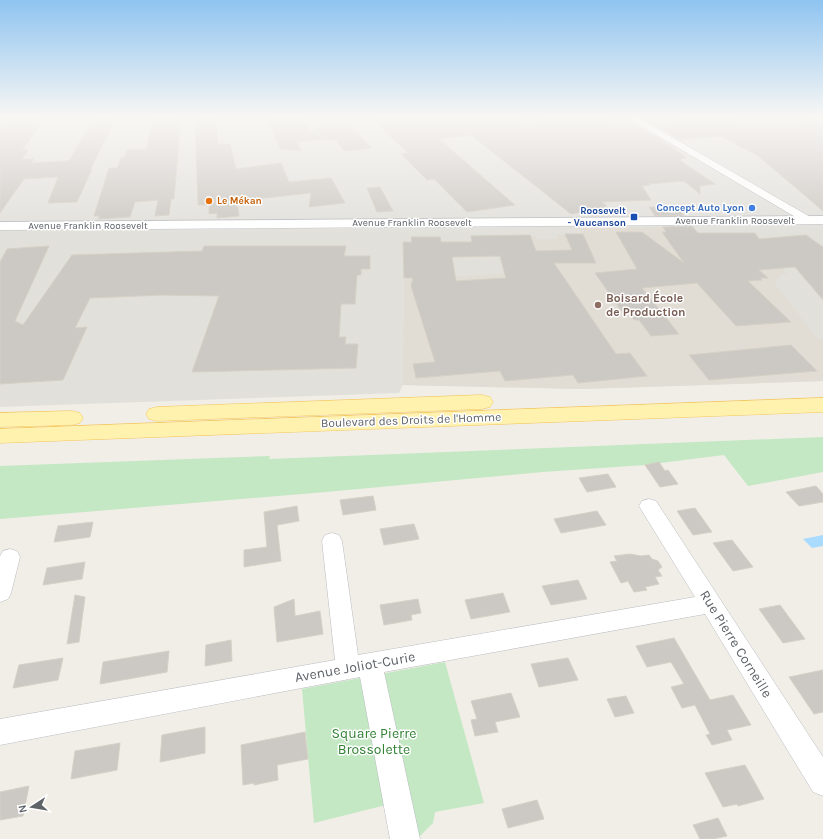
<svg xmlns="http://www.w3.org/2000/svg" width="823" height="839" viewBox="0 0 823 839" font-family="Karla,sans-serif">
  <style>
    .industrial { fill: #e2e0db }
    .education { fill: #e1ddd5 }
    .green { fill: #c4e8c4 }
    .water { fill: #a9dbff }
    .building { fill: #ccc9c4; stroke: #d6d0c5; fill-rule: evenodd }
    .lines { fill: none; stroke-linecap: round; stroke-linejoin: round }
    .minor-casing { stroke: #b9bcc1; stroke-width: 1 }
    .tertiary-casing { stroke: #b9bcc1; stroke-width: 1 }
    .primary-casing { stroke: #f5c75c; stroke-width: 1 }
    .minor { fill: #fff; fill-rule: evenodd }
    .tertiary { fill: #fff; fill-rule: evenodd }
    .primary { fill: #fff1ae; fill-rule: evenodd }
    .food-dot { fill: #e8710a; stroke: #fff; stroke-width: 1.5 }
    .shop-dot { fill: #3f7fe0; stroke: #fff; stroke-width: 1.5 }
    .transit-dot { fill: #1a4fb4; stroke: #fff; stroke-width: 1.5 }
    .education-dot { fill: #8d6e63; stroke: #fff; stroke-width: 1.5 }
    .labels { text-anchor: middle; dominant-baseline: central; stroke-width: 3; stroke-linejoin: round; paint-order: stroke }
    .far-food-label { font-size: 10px; font-weight: bold; fill: #c56008; stroke: #fff; text-anchor: start }
    .far-shop-label { font-size: 10px; font-weight: bold; fill: #366cbe; stroke: #fff; text-anchor: end }
    .far-transit-label { font-size: 10px; font-weight: bold; fill: #164399; stroke: #fff; text-anchor: end }
    .far-street-label { font-size: 10px; fill: #5e6368; stroke: #fff }
    .education-label { font-size: 12px; font-weight: bold; fill: #785e54; stroke: #fff; text-anchor: start }
    .street-label { font-size: 12px; fill: #5e6368; stroke: #fff }
    .near-street-label { font-size: 14px; fill: #5e6368; stroke: #fff }
    .near-park-label { font-size: 14px; fill: #328235; stroke: #fff }
  </style>
  <rect width="100%" height="100%" fill="#f1eee7"/>
  <polygon class="industrial" points="0,117 823,117 823,381 582,389 403,385 399,393 0,407"/>
  <polygon class="education" points="666,227 689,261 775,258 787,274 780,275 775,284 818,339 823,339 823,381 582,389 403,385 404,280 537,271 526,236 535,236 536,239 558,239 557,235 582,234 580,228"/>
  <g class="green">
    <polygon points="823,437 823,472 748,486 724,455 645,465 543,472 326,492 0,519 0,466 270,456 269,459"/>
    <polygon points="445,662 484,803 435,812 433,823 417,839 410,799 314,823 302,689"/>
  </g>
  <polygon class="water" points="823,535 823,546 812,548 803,539"/>
  <g class="building">
    <polygon points="46,117 22,150 28,150 22,159 34,159 31,163 69,161 93,119 116,118 90,170 92,169 77,202 48,203 58,177 24,179 0,213 0,119"/>
    <polygon points="152,117 181,117 174,199 171,199 169,215 155,216 158,200 135,202 130,217 98,219 100,216 94,216 109,168 117,168 121,158 125,157 127,150 147,149"/>
    <polygon points="195,117 216,117 218,144 230,144 236,169 281,163 289,182 331,178 345,203 309,207 311,193 237,201 239,216 217,218 217,213 209,214 209,205 198,205"/>
    <polygon points="266,117 302,117 311,132 325,122 350,124 371,148 344,151 336,140 325,139 297,142 301,151 280,149"/>
    <polygon points="370,117 519,117 526,122 562,117 604,117 613,122 629,121 665,142 663,142 686,157 679,160 715,184 700,186 700,194 684,181 649,184 650,185 642,186 651,200 602,202 607,206 603,207 603,211 595,212 593,210 571,214 471,135 439,139 515,205 467,212 434,179 427,180 401,154 408,153"/>
    <polygon points="699,117 727,117 752,125 823,118 823,211 757,155 720,136 680,140 644,119 649,119 655,122"/>
    <polygon points="380,187 393,211 377,212 367,188"/>
    <polygon points="649,207 678,207 684,216 655,216"/>
    <polygon points="692,226 698,233 755,233 759,239 806,235 823,247 823,300 795,267 759,270 768,278 760,278 762,280 748,281 791,322 736,326 697,283 642,288 679,334 651,336 639,320 634,320 629,313 623,313 595,273 637,269 616,232 642,232 684,263 662,232 666,232 663,227"/>
    <path d="M565,234H583L596,263H554L616,354L630,353L647,376L578,383L573,375L505,381L500,371L416,378L413,364L435,362L411,286L413,278H404L403,242H412L411,237H440L441,242H472L471,236L530,235L536,251L572,250ZM500,256L506,278L456,281L452,257Z"/>
    <polygon points="49,246 15,321 23,325 72,255 202,251 204,246 346,246 344,256 370,256 370,269 361,269 361,275 357,275 355,304 341,304 339,337 346,337 345,344 358,344 356,368 192,372 219,296 163,295 90,298 75,328 87,327 63,380 0,384 0,262 7,249"/>
    <polygon points="791,345 817,371 709,380 689,355"/>
    <polygon points="659,462 665,471 668,470 678,484 660,487 645,465"/>
    <polygon points="608,474 616,487 587,492 579,478"/>
    <polygon points="816,486 823,494 823,502 799,506 786,492"/>
    <polygon points="373,496 376,510 343,515 340,500"/>
    <polygon points="297,506 299,521 277,525 281,561 244,567 244,550 267,547 264,512"/>
    <polygon points="695,508 712,532 693,535 677,511"/>
    <polygon points="597,511 606,525 561,533 554,519"/>
    <polygon points="93,522 90,537 54,542 58,526"/>
    <polygon points="414,524 419,539 384,545 380,529"/>
    <polygon points="732,540 753,567 733,571 713,543"/>
    <polygon points="630,554 641,556 649,555 652,559 658,561 662,567 658,570 662,576 655,577 659,584 645,587 647,590 634,592 628,581 621,583 610,562 617,561 614,556"/>
    <polygon points="85,562 82,579 43,585 47,568"/>
    <polygon points="578,580 587,599 551,605 542,586"/>
    <polygon points="503,593 510,612 471,619 465,600"/>
    <polygon points="75,595 85,597 79,642 67,644"/>
    <polygon points="294,599 295,616 320,611 323,634 277,642 274,607"/>
    <polygon points="418,599 421,613 411,615 412,620 384,625 380,605"/>
    <polygon points="780,605 805,639 783,643 759,609"/>
    <polygon points="674,638 710,700 733,695 751,725 727,730 732,740 712,745 706,735 710,734 695,705 682,708 671,687 684,684 671,662 647,667 636,646"/>
    <polygon points="231,640 232,661 205,666 206,645"/>
    <polygon points="169,651 167,672 100,684 103,662"/>
    <polygon points="63,658 58,680 13,688 19,665"/>
    <polygon points="568,658 578,680 539,687 531,664"/>
    <polygon points="823,670 823,712 814,714 789,677"/>
    <polygon points="511,693 520,717 495,722 498,732 475,736 471,720 477,719 471,701"/>
    <polygon points="626,696 634,713 615,717 607,699"/>
    <polygon points="205,727 205,753 160,762 162,735"/>
    <polygon points="305,732 308,759 277,765 278,780 254,785 254,783 243,785 241,745"/>
    <polygon points="120,743 117,770 71,779 75,751"/>
    <polygon points="745,765 764,799 738,806 737,804 723,807 705,773"/>
    <polygon points="29,786 23,816 0,820 0,792"/>
    <polygon points="537,800 544,819 508,828 502,809"/>
    <polygon points="718,818 727,836 713,839 700,839 693,825"/>
  </g>
  <g class="lines">
    <defs>
      <g id="minor">
        <polygon points="626,117 637,117 812,218 814,220 812,222 804,222"/>
        <polygon points="649,499 656,501 823,757 823,796 813,792 705,614 384,672 420,839 390,839 360,677 0,745 0,719 335,660 322,541 325,535 332,533 339,535 342,541 358,655 695,597 639,506 642,501"/>
        <polygon points="10,549 17,551 20,557 11,593 8,599 0,602 0,556 3,551"/>
      </g>
      <polygon id="tertiary" points="823,216 823,224 0,230 0,222"/>
      <g id="primary">
        <polygon points="482,395 490,397 493,402 490,407 482,409 157,421 149,419 146,414 149,409 157,407"/>
        <polygon points="823,398 823,412 0,443 0,429"/>
        <polygon points="72,411 80,413 83,418 80,423 72,425 0,427 0,413"/>
      </g>
    </defs>
    <use href="#minor" class="minor-casing"/>
    <use href="#tertiary" class="tertiary-casing"/>
    <use href="#primary" class="primary-casing"/>
    <use href="#minor" class="minor"/>
    <use href="#tertiary" class="tertiary"/>
    <use href="#primary" class="primary"/>
  </g>
  <linearGradient id="sky" x2="0" y2="1"><stop stop-color="#8fc4f1"/><stop offset="0.5" stop-color="#f9f7f4"/><stop offset="1" stop-color="#f9f7f4" stop-opacity="0"/></linearGradient>
  <rect width="823" height="235" fill="url(#sky)"/>
  <circle class="food-dot" cx="209" cy="201" r="4"/>
  <circle class="shop-dot" cx="752" cy="208" r="4"/>
  <rect class="transit-dot" x="630" y="213" width="8" height="8" rx="2"/>
  <circle class="education-dot" cx="598" cy="305" r="4"/>
  <g class="labels">
    <g class="far-food-label">
      <text x="217" y="201">Le Mékan</text>
    </g>
    <g class="far-shop-label">
      <text x="744" y="208">Concept Auto Lyon</text>
    </g>
    <g class="far-transit-label">
      <text x="626" y="211">Roosevelt<tspan x="626" dy="12">- Vaucanson</tspan></text>
    </g>
    <g class="far-street-label">
      <text x="735" y="221">Avenue Franklin Roosevelt</text>
      <text x="412" y="223">Avenue Franklin Roosevelt</text>
      <text x="88" y="226">Avenue Franklin Roosevelt</text>
    </g>
    <g class="education-label">
      <text x="606" y="298">Boisard École<tspan x="606" dy="14">de Production</tspan></text>
    </g>
    <g class="street-label">
      <text transform="translate(411 420) rotate(-2)">Boulevard des Droits de l'Homme</text>
    </g>
    <g class="near-street-label">
      <text transform="translate(736 644) rotate(58)">Rue Pierre Corneille</text>
      <text transform="translate(355 667) rotate(-10)">Avenue Joliot-Curie</text>
    </g>
    <g class="near-park-label">
      <text x="374" y="733">Square Pierre<tspan x="374" dy="16">Brossolette</tspan></text>
    </g>
  </g>
  <g transform="translate(32 807) rotate(258)" stroke="#ffffff" stroke-width="3" paint-order="stroke">
  <path d="M0-3L7 15L0 10L-7 15Z" fill="#5e6368"/>
  <text y="-6" font-size="11" font-weight="bold" text-anchor="middle" fill="#5e6368">N</text>
  </g>
</svg>
